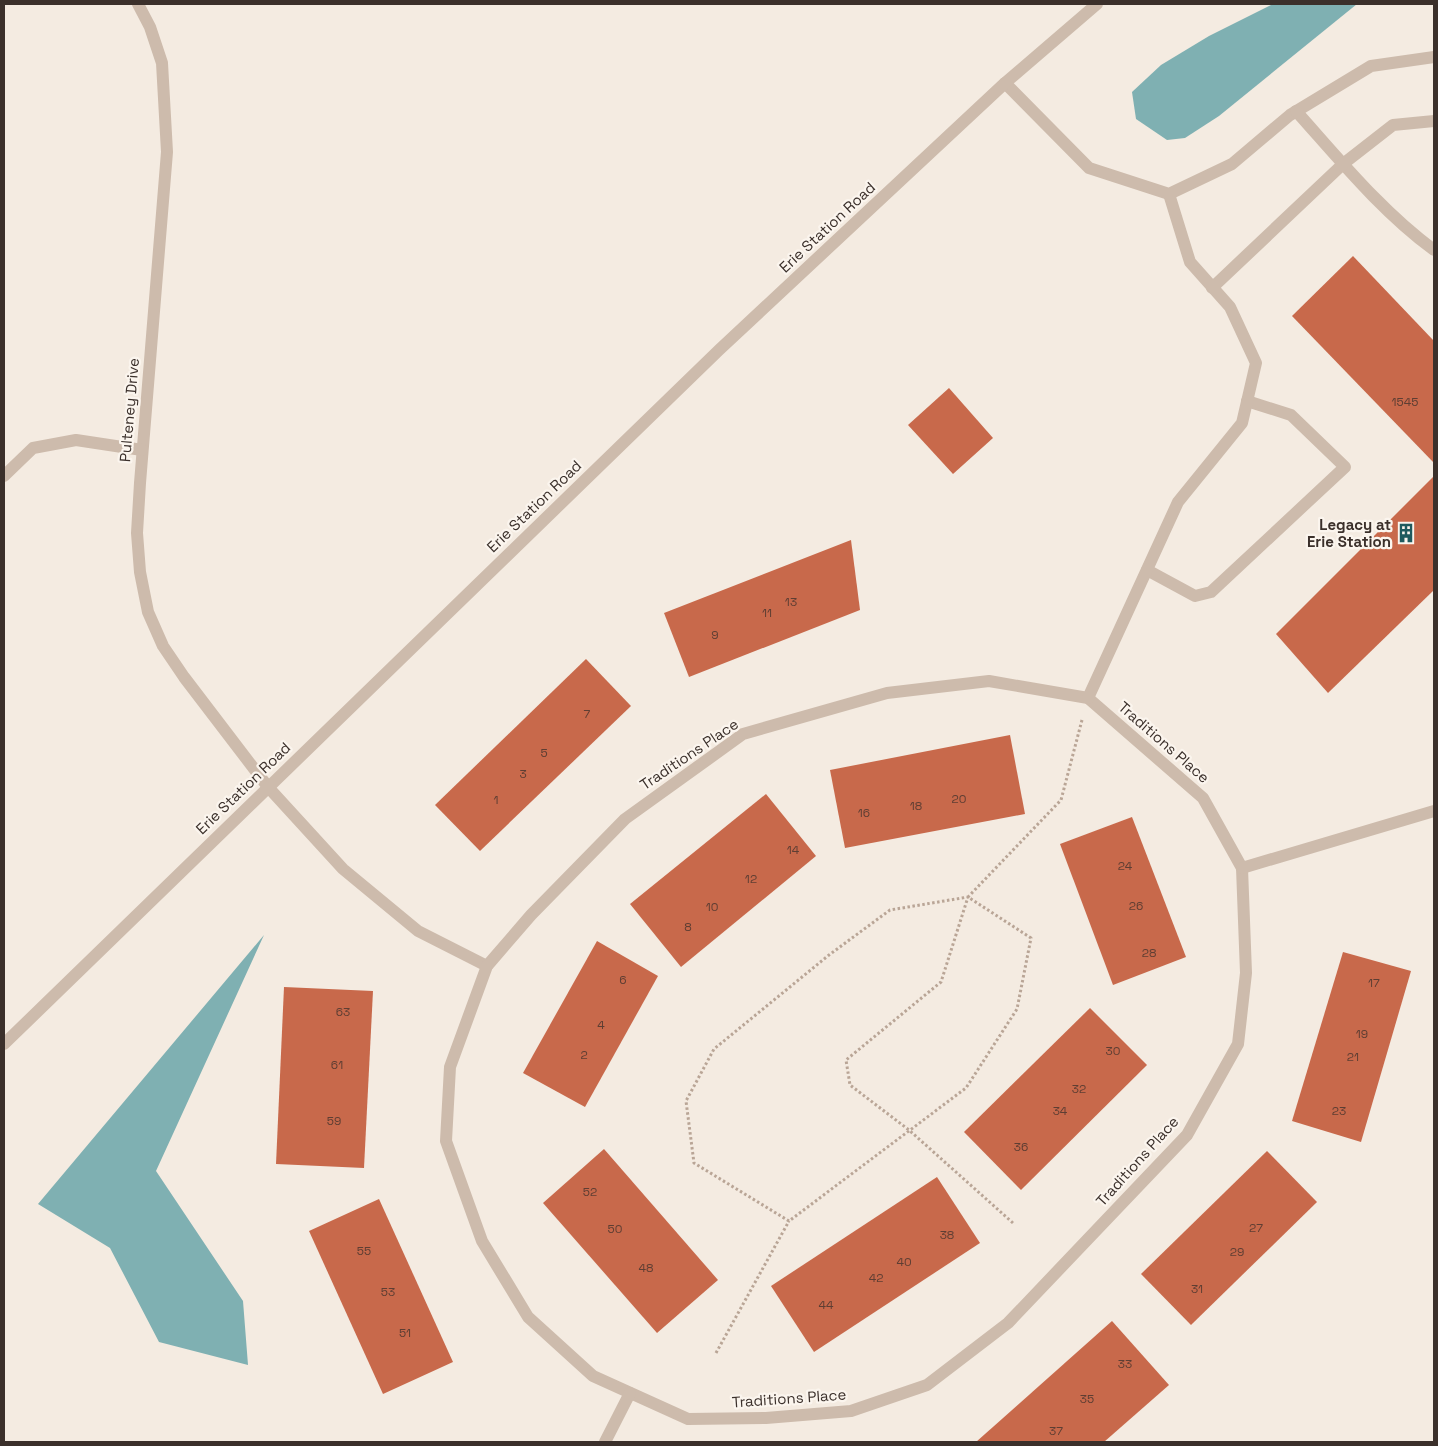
<svg xmlns="http://www.w3.org/2000/svg" width="1438" height="1446" viewBox="0 0 1438 1446" font-family="'Space Grotesk',sans-serif">
  <style>
    .water { fill: #7fb0b2 }
    .building { fill: #c8694b }
    .lines { fill: none; stroke-linecap: round; stroke-linejoin: round }
    .path { stroke: #b9a596; stroke-width: 3; stroke-dasharray: 2.5 2.5; stroke-linecap: butt }
    .minor { stroke: #cdbbac; stroke-width: 12 }
    .labels { text-anchor: middle; dominant-baseline: central; stroke-width: 4.5; stroke-linejoin: round; paint-order: stroke }
    .number-label { font-size: 12px; fill: #5e3e33 }
    .street-label { font-size: 15px; fill: #3b302b; stroke: #fbf5ee }
    .poi-label { font-size: 15px; font-weight: bold; fill: #3b302b; stroke: #fbf5ee; text-anchor: end }
  </style>
  <rect width="100%" height="100%" fill="#f4ebe1"/>
  <g class="water">
    <polygon points="1273,4 1357,4 1219,116 1185,138 1167,140 1136,119 1132,92 1161,65 1209,36"/>
    <polygon points="264,935 156,1171 243,1301 248,1365 159,1342 110,1248 38,1204"/>
  </g>
  <g class="building">
    <polygon points="1353,256 1434,341 1434,463 1292,316"/>
    <polygon points="949,388 993,438 953,474 908,425"/>
    <polygon points="1434,476 1434,590 1328,693 1276,634"/>
    <polygon points="851,540 860,610 689,677 664,613"/>
    <polygon points="586,659 631,706 480,851 435,805"/>
    <polygon points="1010,735 1025,814 845,848 830,770"/>
    <polygon points="766,794 816,856 681,967 630,904"/>
    <polygon points="1132,817 1186,957 1113,985 1060,844"/>
    <polygon points="597,941 658,976 585,1107 523,1073"/>
    <polygon points="1343,952 1411,971 1361,1142 1292,1121"/>
    <polygon points="284,987 373,991 364,1168 276,1164"/>
    <polygon points="1090,1008 1147,1065 1021,1190 964,1132"/>
    <polygon points="604,1149 718,1280 657,1333 543,1203"/>
    <polygon points="1267,1151 1317,1202 1191,1325 1141,1274"/>
    <polygon points="937,1177 980,1243 814,1352 771,1286"/>
    <polygon points="379,1199 453,1362 383,1394 309,1231"/>
    <polygon points="1112,1321 1169,1385 1104,1442 976,1442"/>
  </g>
  <g class="lines">
    <g class="path">
      <polyline points="1013,1223 909,1130 850,1085 846,1060 941,982 968,897 890,910 829,955 714,1049 686,1101 694,1163 789,1221 966,1088 1017,1009 1031,938 968,897 1061,800 1082,720"/>
      <polyline points="716,1353 789,1221"/>
    </g>
    <g class="minor">
      <polyline points="138,4 150,27 162,63 167,152 140,483 137,533 140,572 148,612 163,646 184,677 268,787 343,869 418,931 487,966"/>
      <polyline points="1005,83 1089,168 1169,194 1232,164 1290,115 1371,66 1434,57"/>
      <path d="M1296,111C1339,159 1382,212 1434,250"/>
      <polyline points="1212,288 1343,164 1393,125 1434,121"/>
      <polyline points="4,476 33,448 76,440 142,450"/>
      <polyline points="1147,570 1195,596 1211,592 1345,467 1291,415 1247,401"/>
      <polygon points="989,681 1088,698 1203,798 1242,868 1246,973 1238,1044 1187,1135 1008,1323 927,1385 851,1411 766,1418 688,1419 593,1376 528,1317 482,1241 446,1141 450,1067 487,966 531,915 625,819 743,734 887,693"/>
      <polyline points="1088,698 1178,502 1242,423 1256,363 1230,307 1190,262 1169,194"/>
      <polyline points="1242,868 1434,811"/>
      <polyline points="4,1044 719,350 1005,83 1097,4"/>
      <polyline points="605,1442 630,1393"/>
    </g>
  </g>
  <defs>
    <symbol id="building-bare" viewBox="-9 -9 18 18"><path d="M-4-6H4V6H1V3H-1V6H-4ZM-2.5-4.3h1.7v1.8h-1.7ZM.8-4.3h1.7v1.8H.8ZM-2.5-1h1.7V.8h-1.7ZM.8-1h1.7V.8H.8Z" fill="#1f5a5e" stroke="#fbf5ee" stroke-width="2.5" paint-order="stroke"/></symbol>
  </defs>
  <g fill-rule="evenodd">
    <use href="#building-bare" x="1392" y="519" width="28" height="28"/>
  </g>
  <g class="labels">
    <g class="number-label">
      <text x="1405" y="402">1545</text>
      <text x="791" y="602">13</text>
      <text x="767" y="613">11</text>
      <text x="715" y="635">9</text>
      <text x="587" y="714">7</text>
      <text x="544" y="753">5</text>
      <text x="523" y="774">3</text>
      <text x="959" y="799">20</text>
      <text x="496" y="800">1</text>
      <text x="916" y="806">18</text>
      <text x="864" y="813">16</text>
      <text x="793" y="850">14</text>
      <text x="1125" y="866">24</text>
      <text x="751" y="879">12</text>
      <text x="1136" y="906">26</text>
      <text x="712" y="907">10</text>
      <text x="688" y="927">8</text>
      <text x="1149" y="953">28</text>
      <text x="623" y="980">6</text>
      <text x="1374" y="983">17</text>
      <text x="343" y="1012">63</text>
      <text x="601" y="1025">4</text>
      <text x="1362" y="1034">19</text>
      <text x="1113" y="1051">30</text>
      <text x="584" y="1055">2</text>
      <text x="1353" y="1057">21</text>
      <text x="337" y="1065">61</text>
      <text x="1079" y="1089">32</text>
      <text x="1060" y="1111">34</text>
      <text x="1339" y="1111">23</text>
      <text x="334" y="1121">59</text>
      <text x="1021" y="1147">36</text>
      <text x="590" y="1192">52</text>
      <text x="1256" y="1228">27</text>
      <text x="615" y="1229">50</text>
      <text x="947" y="1235">38</text>
      <text x="364" y="1251">55</text>
      <text x="1237" y="1252">29</text>
      <text x="904" y="1262">40</text>
      <text x="646" y="1268">48</text>
      <text x="876" y="1278">42</text>
      <text x="1197" y="1289">31</text>
      <text x="388" y="1292">53</text>
      <text x="826" y="1305">44</text>
      <text x="405" y="1333">51</text>
      <text x="1125" y="1364">33</text>
      <text x="1087" y="1399">35</text>
      <text x="1056" y="1431">37</text>
    </g>
    <g class="street-label">
      <text transform="translate(827 227) rotate(-43)">Erie Station Road</text>
      <text transform="translate(129 410) rotate(-85)">Pulteney Drive</text>
      <text transform="translate(534 506) rotate(-44)">Erie Station Road</text>
      <text transform="translate(1164 742) rotate(41)">Traditions Place</text>
      <text transform="translate(689 754) rotate(-34)">Traditions Place</text>
      <text transform="translate(243 788) rotate(-44)">Erie Station Road</text>
      <text transform="translate(1137 1161) rotate(-48)">Traditions Place</text>
      <text transform="translate(789 1398) rotate(-4)">Traditions Place</text>
    </g>
    <g class="poi-label">
      <text x="1391" y="524">Legacy at<tspan x="1391" dy="17">Erie Station</tspan></text>
    </g>
  </g>
  <rect width="1438" height="1446" fill="none" stroke="#3b302b" stroke-width="10"/>
</svg>
